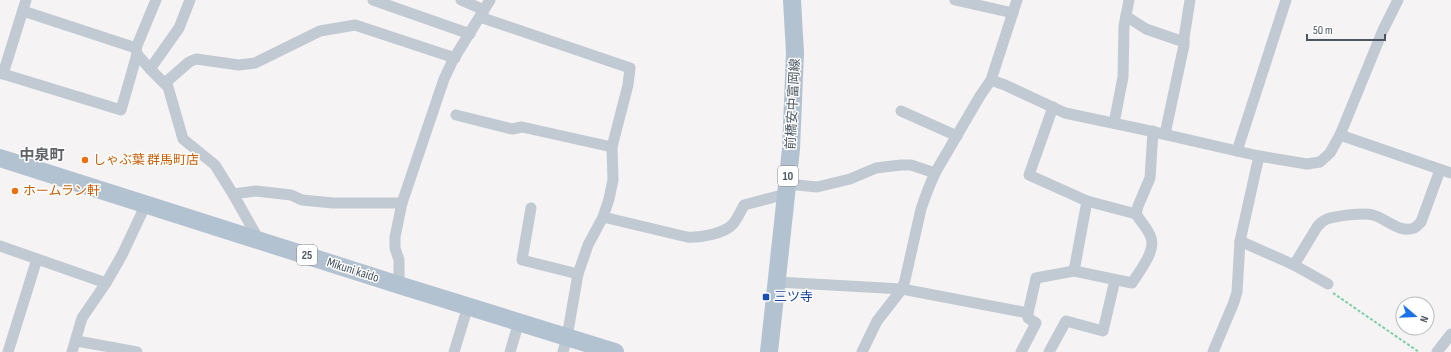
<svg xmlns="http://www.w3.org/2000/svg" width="1451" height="352" viewBox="0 0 1451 352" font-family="'Sofia Sans Condensed','Noto Sans JP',sans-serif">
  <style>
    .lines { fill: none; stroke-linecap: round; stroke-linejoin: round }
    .path { stroke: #7ad0a6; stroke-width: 2; stroke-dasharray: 3 2; stroke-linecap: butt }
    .street { stroke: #c1cad2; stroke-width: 11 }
    .primary { stroke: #b3c2d1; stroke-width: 18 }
    .food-dot { fill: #e8710a; stroke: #fff; stroke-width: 1.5 }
    .transit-dot { fill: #1a4fb4; stroke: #fff; stroke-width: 1.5 }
    .labels { text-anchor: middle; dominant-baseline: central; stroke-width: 3; stroke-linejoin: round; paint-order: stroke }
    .shield { fill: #fff; stroke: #808990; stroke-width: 1 }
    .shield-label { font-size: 12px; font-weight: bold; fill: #4a5661 }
    .street-label { font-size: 13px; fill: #4a5661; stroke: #fff }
    .food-label { font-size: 13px; fill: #c56008; stroke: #fff; text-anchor: start }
    .transit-label { font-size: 13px; fill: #164399; stroke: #fff; text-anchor: start }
    .quarter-label { font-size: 15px; font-weight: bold; fill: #5f6368; stroke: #fff }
  </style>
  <rect width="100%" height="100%" fill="#f5f3f3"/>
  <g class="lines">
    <polyline class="path" points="1333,293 1419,352"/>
    <g class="street">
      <polyline points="373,0 470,34"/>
      <polyline points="461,0 484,10"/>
      <polyline points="955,0 1013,13"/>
      <polyline points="23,11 136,48 137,54 150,69 168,87 183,139 215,165 233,194 259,240"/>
      <polyline points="1126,16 1146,29 1184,42"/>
      <polyline points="480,17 630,68 628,85 612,147 613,180 609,199 603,217 588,245 578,274 567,337 563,352"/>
      <polyline points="136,48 156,0"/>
      <polyline points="150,69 179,28 190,0"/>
      <polyline points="0,73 121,110 137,54"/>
      <polyline points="3,74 26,0"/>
      <polyline points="991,80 1005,85 1065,113 1141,129 1259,156 1307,164 1320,162 1330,153 1340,135 1383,30 1398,0"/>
      <polyline points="165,83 189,62 196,59 239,65 255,63 320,31 355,25 455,58"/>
      <polyline points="1053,107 1029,175 1087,201 1136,214"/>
      <polyline points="901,111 957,136"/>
      <polyline points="456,115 512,129 522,127 612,147"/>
      <polyline points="1114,123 1123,77 1124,26 1129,0"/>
      <polyline points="1165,134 1184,45 1184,38 1190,0"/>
      <polyline points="1340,135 1451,173"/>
      <polyline points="1237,151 1286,0"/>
      <polyline points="787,184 817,187 850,179 876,168 901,165 911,165 935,173"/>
      <polyline points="233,194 256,191 291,195 302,200 333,203 402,203"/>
      <polyline points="531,208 522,260 578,274"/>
      <path d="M603,217L687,237C699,238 724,234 733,224C737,219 741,211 744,205L786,194"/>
      <polyline points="1240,241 1294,265 1328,284"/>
      <polyline points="0,246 106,283"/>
      <path d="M1294,265L1317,227C1320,223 1322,221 1327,219C1337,216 1363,212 1373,215C1385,218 1400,234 1414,228C1416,227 1419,224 1421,222L1440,170"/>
      <polyline points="1074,271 1087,201"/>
      <polyline points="777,282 902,289 1028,313"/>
      <polyline points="399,285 399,260 395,248 395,237 402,203 444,79 453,60 490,0"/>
      <polyline points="77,341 137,352"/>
      <polyline points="8,352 37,259"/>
      <polyline points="72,352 82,318 106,283 122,255 146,204"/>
      <polyline points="454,352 468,306"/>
      <polyline points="510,352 519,322"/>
      <polyline points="862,352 877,321 902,289 905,280 921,209 927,192 935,173 980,96 991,80 1017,0"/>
      <path d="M1021,352L1036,323L1028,318V313L1036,278L1074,271L1132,283C1139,272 1156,251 1151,238C1149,230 1141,222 1136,214L1138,206L1150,178L1153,131"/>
      <polyline points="1049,352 1066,321 1103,331 1115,280"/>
      <polyline points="1213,352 1234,302 1237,292 1240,241 1259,156"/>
      <polyline points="1437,352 1451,334"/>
    </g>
    <g class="primary">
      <polyline points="0,158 399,285 615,352"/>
      <polyline points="769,352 791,149 795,53 792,0"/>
    </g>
  </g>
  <g class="food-dot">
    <circle cx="85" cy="160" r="4"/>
    <circle cx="15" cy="191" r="4"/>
  </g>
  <rect class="transit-dot" x="762" y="293" width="8" height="8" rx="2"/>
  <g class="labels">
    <g class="shield">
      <rect x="778" y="166" width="20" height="20" rx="3"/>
      <rect x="297" y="245" width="20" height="20" rx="3"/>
    </g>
    <g class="shield-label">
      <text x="788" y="176">10</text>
      <text x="307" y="255">25</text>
    </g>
    <g class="street-label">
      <text transform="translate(793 104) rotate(-87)">前橋安中富岡線</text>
      <text transform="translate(353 270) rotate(18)">Mikuni kaido</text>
    </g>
    <g class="food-label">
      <text x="93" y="160">しゃぶ葉 群馬町店</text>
      <text x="23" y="191">ホームラン軒</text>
    </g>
    <g class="transit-label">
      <text x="774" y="297">三ツ寺</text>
    </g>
    <g class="quarter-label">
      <text x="42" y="155">中泉町</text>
    </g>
  </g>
  <g transform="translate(1415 316) rotate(109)"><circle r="19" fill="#ffffff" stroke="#b7bbc0"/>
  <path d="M0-3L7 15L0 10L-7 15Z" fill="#1a73e8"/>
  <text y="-6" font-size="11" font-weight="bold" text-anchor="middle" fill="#4a5661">N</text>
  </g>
  <path d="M1307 34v6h78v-6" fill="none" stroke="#4a5661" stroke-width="2"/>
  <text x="1313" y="34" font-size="12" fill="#4a5661" stroke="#ffffff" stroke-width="3" paint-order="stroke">50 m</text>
</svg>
